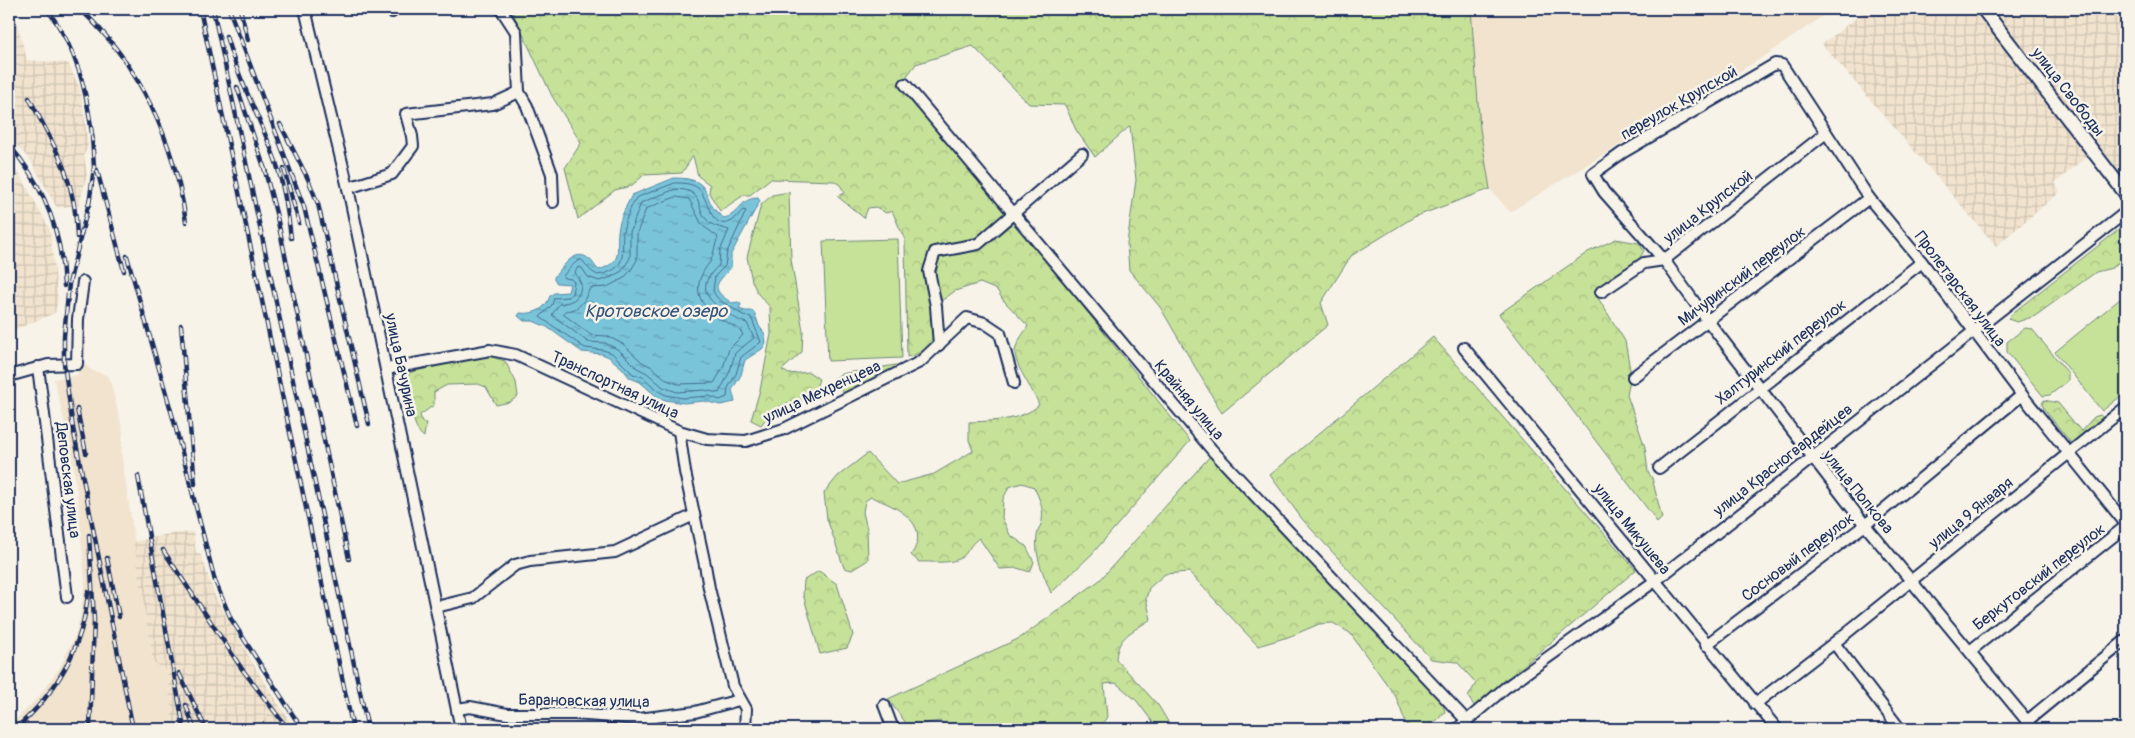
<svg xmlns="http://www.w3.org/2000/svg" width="2135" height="738" viewBox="0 0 2135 738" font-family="Pangolin,sans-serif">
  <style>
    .built { fill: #f1e3ce }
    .industrial { fill: url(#industrial-grid) }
    .grass { fill: #c6e198; stroke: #70887b }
    .forest { fill: url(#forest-crowns); stroke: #70887b }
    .water { fill: url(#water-ripples); stroke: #5488a8 }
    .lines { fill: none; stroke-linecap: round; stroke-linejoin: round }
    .shore { stroke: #416b90; stroke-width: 1 }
    .minor-casing { stroke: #1b2f5e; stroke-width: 14 }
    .major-casing { stroke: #1b2f5e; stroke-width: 16 }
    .minor { stroke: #f7f3e8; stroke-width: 10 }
    .major { stroke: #f7f3e8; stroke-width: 12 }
    .rail-casing { stroke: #1b2f5e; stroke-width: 4.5 }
    .rail { stroke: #f7f3e8; stroke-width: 2.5; stroke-dasharray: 8; stroke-linecap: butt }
    .labels { text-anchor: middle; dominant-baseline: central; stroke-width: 5; stroke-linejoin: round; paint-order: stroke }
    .street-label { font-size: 16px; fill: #1b2f5e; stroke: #f7f3e8 }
    .water-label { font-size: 18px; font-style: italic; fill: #33547d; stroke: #f7f3e8 }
  </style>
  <defs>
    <pattern id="industrial-grid" width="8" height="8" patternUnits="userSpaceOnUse" patternTransform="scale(1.25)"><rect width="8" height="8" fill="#f1e3ce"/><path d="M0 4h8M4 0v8" fill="none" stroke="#cec3b3"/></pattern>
    <pattern id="forest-crowns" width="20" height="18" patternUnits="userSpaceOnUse" patternTransform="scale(1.25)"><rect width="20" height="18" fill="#c6e198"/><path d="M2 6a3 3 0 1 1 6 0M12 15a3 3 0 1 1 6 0" fill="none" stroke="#aac185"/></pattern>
    <pattern id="water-ripples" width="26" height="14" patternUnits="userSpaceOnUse" patternTransform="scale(1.25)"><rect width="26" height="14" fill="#7ac4da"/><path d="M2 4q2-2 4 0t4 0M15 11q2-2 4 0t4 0" fill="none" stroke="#63a0b4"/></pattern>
  </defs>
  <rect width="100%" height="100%" fill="#f7f3e8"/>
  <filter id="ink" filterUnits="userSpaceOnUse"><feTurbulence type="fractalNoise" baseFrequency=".02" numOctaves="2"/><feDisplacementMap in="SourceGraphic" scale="10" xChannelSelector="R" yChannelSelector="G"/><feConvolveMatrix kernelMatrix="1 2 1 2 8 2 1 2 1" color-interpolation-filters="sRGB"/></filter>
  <g filter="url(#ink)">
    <g class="built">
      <polygon points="1471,9 1833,9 1768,54 1510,212 1490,189 1480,129"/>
      <polygon points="85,364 91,370 109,376 123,432 121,453 153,662 167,672 173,729 9,729 9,726 38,698 60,667 76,634 80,617 85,584 78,499 69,441 54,379 78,375 78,371"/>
    </g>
    <g class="industrial">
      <polygon points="1868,9 1978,9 2090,154 2055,183 2060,192 1996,246 1822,44"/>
      <polygon points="1992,9 2126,9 2126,180"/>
      <polygon points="14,12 27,60 68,63 81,91 88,146 84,155 87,175 79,205 57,208 31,161 9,137 9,13"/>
      <polygon points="9,161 22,178 50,230 58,300 55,313 9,332"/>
      <polygon points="193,532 196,553 201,555 215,596 257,670 295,729 173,729 167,672 153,662 134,542 168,534"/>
    </g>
    <g class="grass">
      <polygon points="898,239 902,358 828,361 823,241"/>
      <polygon points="2126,294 2126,392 2102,411 2055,352"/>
      <polygon points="2025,328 2032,329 2068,373 2068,381 2050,395 2043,396 2007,352 2007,342"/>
    </g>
    <g class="forest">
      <polygon points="511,9 1471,9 1480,129 1490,189 1414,217 1351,256 1321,303 1328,325 1222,413 1160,307 1129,270 1127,243 1136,180 1130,126 1095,157 1076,130 1065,105 1029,104 973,46 916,64 900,85 1009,212 976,241 945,246 925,271 932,314 933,343 922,353 907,357 905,240 892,211 886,213 876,207 868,208 864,218 837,196 845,193 840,185 834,181 770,179 750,195 744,195 720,211 709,193 710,185 698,176 693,156 682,173 644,175 631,186 615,190 578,219 565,168 581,143 552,96"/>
      <path d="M789,192L791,259L803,331L802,352L782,370L789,374L809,372L819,379L813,398C785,403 779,402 761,425L751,420L760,390L771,334L770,307L758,294L752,281L747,257L761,205L772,195Z"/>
      <path d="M1015,221L1190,441L1092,554L1051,593C1044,575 1034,556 1037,536C1037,531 1041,526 1042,521C1044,508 1039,498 1034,487L1022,483L1009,487L1003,499L1002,518L1010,535L1026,546L1034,562L1030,572L1017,568L1000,569L979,538C972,543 971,546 966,553C957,566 933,561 919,562L911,555C933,523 895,506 871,497L865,501L863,512L867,529L868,560L852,570L844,568L827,519L824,493L838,476L868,453L897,484L934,474L973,451L969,440V422C993,421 1021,421 1039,405C1034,390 1010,361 1016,347C1018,340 1024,333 1028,326L1003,300L997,290L980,283L955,291L941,301L936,279L938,259L949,253L980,250Z"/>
      <polygon points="2126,224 2126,256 2112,268 2096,272 2035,316 2017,322 2008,319 2015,311"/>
      <polygon points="1616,239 1639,243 1644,251 1639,259 1598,290 1598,298 1625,341 1631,375 1627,395 1645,447 1648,472 1652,478 1662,518 1657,523 1653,516 1499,314 1588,252"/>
      <polygon points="1433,337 1636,570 1475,707 1468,697 1476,683 1457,662 1431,659 1302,519 1270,475"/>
      <path d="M485,355L505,361L516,382L518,396L510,402L496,405L486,387L478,384L447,385L434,392V405L420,415L422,422L426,423L424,437C411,429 408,391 407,377L411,372Z"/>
      <polygon points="896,365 898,369 844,394 834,380 840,374"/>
      <polygon points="2044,400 2058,403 2081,431 2094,417 2100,415 2106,420 2077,444 2071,443 2044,409 2042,404"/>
      <path d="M1210,456L1442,701L1445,712C1434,725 1424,730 1408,729L1396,697L1350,633L1333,623L1319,624L1291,636L1258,646L1189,572L1165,574L1149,588L1146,599L1151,619C1133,632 1118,635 1116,659L1158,705L1170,725L1166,729H1158L1136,700L1116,683L1104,684L1107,717L1099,729H953L940,721L908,726L888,699L1020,638L1100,580Z"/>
      <polygon points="819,571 837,584 853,635 847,648 820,654 803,594 804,580"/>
    </g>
    <path class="water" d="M674,178C718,178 698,201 724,218C738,216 741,197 758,198L760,201L731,254V267C718,284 707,287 732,303L738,302L741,304L739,309L745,311H753L755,314L759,326L765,334L766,343L762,349L745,360L741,375L732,390L735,402L720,405L704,401L684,403L665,400L656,396L640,382L630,378L622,368L609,357L602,354L582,352L547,327L533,321H524L518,316L520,313C534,315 546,309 550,296L554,293L568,292L570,284L557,283L554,280V277C563,267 575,247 589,259C594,262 594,267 599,270C623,261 616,254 618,232C619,220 626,206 632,195Z"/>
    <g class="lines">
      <g class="shore">
        <path d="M675,183C683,183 691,183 698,188C708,196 710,233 732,221C737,218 739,213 743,210L746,211L727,252L725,266L715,276L713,291C718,302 725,303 734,309C741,314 741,315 751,317L761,342L741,357L736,374L728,388L727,397L720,400L709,396L683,398L666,395L658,391L643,377L633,374L612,353L603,350L585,348L540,317L552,305L554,298L568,297L572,294L574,282L571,279L564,278L563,276C589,245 578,267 598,275C629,269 621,254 623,232C625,221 630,208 636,198Z"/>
        <path d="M676,189C707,190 693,209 710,223C716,227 723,228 729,230L720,251L719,265C695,287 706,300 729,314C735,318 739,321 747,323L754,338L735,353L730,371L719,393L704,390L677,392L663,387L647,373L637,368L619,350L605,343L588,342L552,315L559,304C573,302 580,299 581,284L575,272L578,267L582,268L588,277L599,281L609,278L622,271L630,258V232L641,203Z"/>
        <path d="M676,197L689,199L702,225L718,237C716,241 712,260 710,262C691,285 696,305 722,320C729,324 740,328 743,335L729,349L723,368L714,383L678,384L667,380L652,367L642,362L623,344L607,336L591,335L563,314L565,311C581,310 584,301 590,288L607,287L624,278L631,270L637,260V233L646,209Z"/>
      </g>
      <defs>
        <g id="minor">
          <polyline points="305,9 348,188 461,729"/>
          <polyline points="391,9 392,12"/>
          <polyline points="501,9 516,32 519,92 527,106 552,174 553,202"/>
          <polyline points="905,84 1212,450 1467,721"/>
          <polyline points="348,188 392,174 413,146 412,136 406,114 493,104 519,92"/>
          <polyline points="1601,292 1644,263 1664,260 1826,133"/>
          <polyline points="939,345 936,306 929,271 935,252 978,244 1082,154"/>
          <polyline points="1464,348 1777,729"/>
          <polyline points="38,367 67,597"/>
          <polyline points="386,369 490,350 516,355 679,431 707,439 746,441 784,429 920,362 967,318 985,323 1000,333 1014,383"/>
          <polyline points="9,376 48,365 77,364 78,319 83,282"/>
          <polyline points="1633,377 1869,198"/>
          <polyline points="679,431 685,472 705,565 709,588 733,686 746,709 745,729"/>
          <polyline points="1659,468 1922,262"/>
          <polyline points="436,607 473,598 515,565 530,561 615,552 694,515"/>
          <polyline points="1834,643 1900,729"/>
          <polyline points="1706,645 1865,525 2022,395"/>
          <polyline points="1970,651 2126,526"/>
          <polyline points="1755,704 1834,643 2126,407"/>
          <polyline points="884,705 893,729"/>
          <polyline points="457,709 470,707 507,714 574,714 638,719 695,712 739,700"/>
          <polyline points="2027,721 2126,640"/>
          <polyline points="1457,729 1505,688 1655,581 2126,212"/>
          <polyline points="2032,729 2027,721 1865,525 1708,321 1664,260 1604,192 1593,174 1622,153 1775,64 1782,65 1869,198 1922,262 2022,395 2126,524"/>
        </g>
        <polyline id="major" points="1983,9 2126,194"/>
      </defs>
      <use href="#minor" class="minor-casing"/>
      <use href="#major" class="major-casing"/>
      <use href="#minor" class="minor"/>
      <use href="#major" class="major"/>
      <defs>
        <g id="rail">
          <path d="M47,9C78,50 87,92 93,142"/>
          <path d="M80,9C140,64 175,143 186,222"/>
          <polyline points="200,9 353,729"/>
          <polyline points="213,9 368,729"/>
          <polyline points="229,9 304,207 357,426"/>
          <polyline points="240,9 248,40"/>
          <path d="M226,36C238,80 261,119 276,162C284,187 288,212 291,238"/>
          <polyline points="237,87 266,173"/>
          <path d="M29,98C55,147 76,179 77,237"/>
          <polyline points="280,124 308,179 318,204 369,424"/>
          <path d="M9,145C44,185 62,233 64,286"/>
          <polyline points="264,167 277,217 349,559"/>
          <polyline points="284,169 299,223"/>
          <polyline points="97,170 124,271"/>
          <polyline points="90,198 69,284 64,336 64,363 73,428 133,729"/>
          <polyline points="89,205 94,167 92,136"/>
          <polyline points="127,256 175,425 215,581 231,619 302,729"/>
          <polyline points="181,325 195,484"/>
          <polyline points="77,409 86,453"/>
          <polyline points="138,476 184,729"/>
          <polyline points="89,535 94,620 90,729"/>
          <polyline points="163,550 242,669 288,729"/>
          <polyline points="107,558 119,617"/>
          <polyline points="179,673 206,729"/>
          <polyline points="186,705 194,729"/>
          <path d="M15,729C56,694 84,646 88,592"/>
        </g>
      </defs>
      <use href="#rail" class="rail-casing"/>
      <use href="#rail" class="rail"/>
    </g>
  </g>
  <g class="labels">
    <g class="street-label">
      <text transform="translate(2068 92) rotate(52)">улица Свободы</text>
      <text transform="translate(1679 103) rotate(-30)">переулок Крупской</text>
      <text transform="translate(1708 207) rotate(-38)">улица Крупской</text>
      <text transform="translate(1742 276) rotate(-37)">Мичуринский переулок</text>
      <text transform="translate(1960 289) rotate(53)">Пролетарская улица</text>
      <text transform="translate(1781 352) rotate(-38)">Халтуринский переулок</text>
      <text transform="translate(401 365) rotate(78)">улица Бачурина</text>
      <text transform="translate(615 385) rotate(25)">Транспортная улица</text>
      <text transform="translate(822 392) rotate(-25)">улица Мехренцева</text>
      <text transform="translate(1189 400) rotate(50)">Крайняя улица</text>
      <text transform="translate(1783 460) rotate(-38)">улица Красногвардейцев</text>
      <text transform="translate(68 480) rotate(83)">Деповская улица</text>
      <text transform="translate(1858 492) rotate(51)">улица Попкова</text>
      <text transform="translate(1971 513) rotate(-39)">улица 9 Января</text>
      <text transform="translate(1632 529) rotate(51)">улица Микушева</text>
      <text transform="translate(1798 557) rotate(-37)">Сосновый переулок</text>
      <text transform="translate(2039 577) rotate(-38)">Беркутовский переулок</text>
      <text transform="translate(584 701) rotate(1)">Барановская улица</text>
    </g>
    <g class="water-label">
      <text x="656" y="311">Кротовское озеро</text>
    </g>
  </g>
  <rect width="2135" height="738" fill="none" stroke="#f7f3e8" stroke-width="30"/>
  <rect x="15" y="15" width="2105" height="708" fill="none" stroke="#1b2f5e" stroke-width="2" filter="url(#ink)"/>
</svg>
